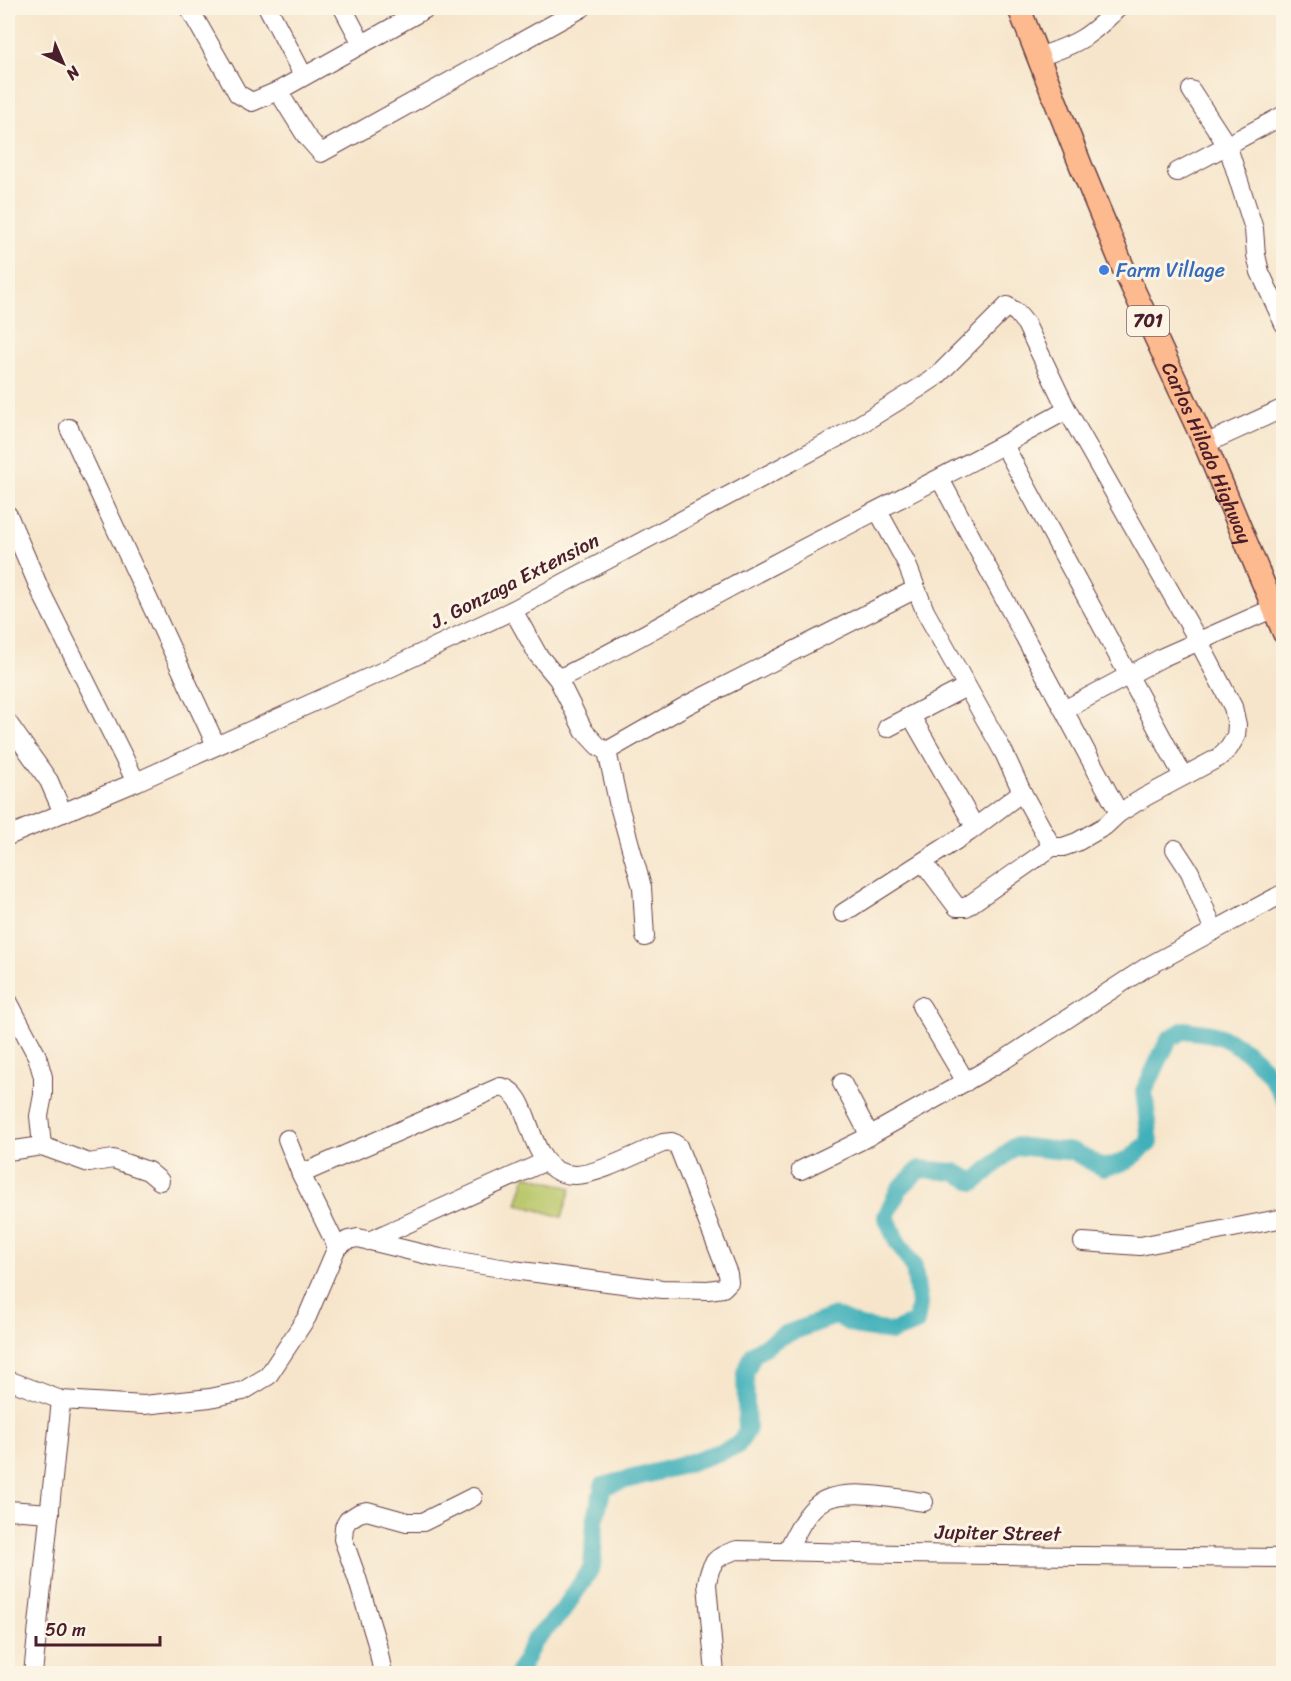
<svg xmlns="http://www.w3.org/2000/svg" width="1291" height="1681" viewBox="0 0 1291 1681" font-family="Sriracha,sans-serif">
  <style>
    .green { fill: #b8c668; stroke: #81724a; stroke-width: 1.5 }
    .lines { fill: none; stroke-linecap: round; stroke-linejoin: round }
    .canal { stroke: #40b0ba; stroke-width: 18 }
    .minor-casing { stroke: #643d43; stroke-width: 20 }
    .major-casing { stroke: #643d43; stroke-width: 25 }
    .minor { stroke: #fff; stroke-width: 18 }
    .major { stroke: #fcba8e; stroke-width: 22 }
    .shop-dot { fill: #3f7fe0; stroke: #fcf5e5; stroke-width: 2 }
    .labels { text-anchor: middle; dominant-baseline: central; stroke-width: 6; stroke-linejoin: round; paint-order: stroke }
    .shield { fill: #fcf5e5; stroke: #7f5f63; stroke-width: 1.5 }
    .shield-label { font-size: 18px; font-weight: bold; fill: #4a1f2b }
    .shop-label { font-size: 20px; fill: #366cbe; stroke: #fcf5e5; text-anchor: start }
    .street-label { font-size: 20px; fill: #4a1f2b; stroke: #fcf5e5 }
  </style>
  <rect width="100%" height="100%" fill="#fcf5e5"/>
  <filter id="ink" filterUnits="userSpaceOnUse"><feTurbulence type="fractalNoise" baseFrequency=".0167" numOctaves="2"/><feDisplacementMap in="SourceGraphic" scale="12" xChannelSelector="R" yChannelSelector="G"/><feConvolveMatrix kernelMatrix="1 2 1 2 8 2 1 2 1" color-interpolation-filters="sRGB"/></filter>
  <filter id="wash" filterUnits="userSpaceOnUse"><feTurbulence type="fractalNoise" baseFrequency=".008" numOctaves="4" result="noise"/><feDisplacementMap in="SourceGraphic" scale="24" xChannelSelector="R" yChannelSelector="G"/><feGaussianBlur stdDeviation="1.35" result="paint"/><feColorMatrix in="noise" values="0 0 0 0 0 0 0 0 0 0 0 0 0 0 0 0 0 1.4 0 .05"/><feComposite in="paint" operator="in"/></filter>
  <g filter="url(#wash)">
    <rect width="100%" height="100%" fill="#f6e5cb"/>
    <polygon class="green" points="526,1175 571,1188 562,1217 517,1204"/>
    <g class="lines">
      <path class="canal" d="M518,1674L534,1641L562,1612L592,1567L595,1521L603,1486L679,1466L737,1446L747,1431L745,1373L754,1353L783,1335L835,1316L860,1327L892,1332L916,1323L919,1304L914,1267L896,1240L886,1216L899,1189L920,1169L954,1172L975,1182L1015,1146L1074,1152L1103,1168L1127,1161L1150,1142L1144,1091L1169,1039L1184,1030C1196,1032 1211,1032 1221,1037C1251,1049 1270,1072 1284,1099"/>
    </g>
  </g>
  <g filter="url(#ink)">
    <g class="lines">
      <defs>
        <g id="minor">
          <polyline points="189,8 238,94 252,102 278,91 427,8"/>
          <polyline points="268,8 303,75"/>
          <polyline points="343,8 362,44"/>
          <path d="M1038,57C1078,44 1089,37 1118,8"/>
          <polyline points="1191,90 1228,147 1254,229 1256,255 1260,272 1284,324"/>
          <polyline points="278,91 306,136 321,153 582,8"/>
          <polyline points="1177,172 1284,115"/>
          <polyline points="69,428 216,745"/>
          <polyline points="1205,444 1284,408"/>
          <polyline points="1004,445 1183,776"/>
          <polyline points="940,479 1119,813"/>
          <polyline points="878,511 906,562 925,611 1004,753 1022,792 1052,847"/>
          <polyline points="8,515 41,592 136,782"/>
          <polyline points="513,610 538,655 558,679 584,731 598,746 607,751 689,704 916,589"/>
          <path d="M558,679C631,644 700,602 772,565C870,513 970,464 1067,410"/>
          <polyline points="1064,710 1163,657 1274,608"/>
          <polyline points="911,716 975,827"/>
          <polyline points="8,723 49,781 63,813"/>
          <polyline points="887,728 966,687"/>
          <polyline points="607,751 619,806 642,887 645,937"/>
          <polyline points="8,836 136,782 392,667 513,610 846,433 919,388 937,376 1007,306 1017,313 1026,324 1067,410 1199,642 1233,707 1237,725 1236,736 1229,748 1218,758 1145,797 1119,813 1105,826 1077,842 1063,847 1052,847 966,907 957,907 923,862"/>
          <polyline points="1175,849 1190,872 1214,931"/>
          <polyline points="843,913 969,832 1022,792"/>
          <polyline points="8,1001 37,1056 43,1077 43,1095 39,1116 42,1146"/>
          <polyline points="921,1006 966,1082"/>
          <polyline points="842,1083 870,1136"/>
          <polyline points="287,1139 301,1174 337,1247"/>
          <polyline points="8,1151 42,1146 89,1163 113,1159 148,1171 160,1181"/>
          <polyline points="801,1170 860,1141 1004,1060 1145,968 1284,893"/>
          <polyline points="369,1241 544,1162"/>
          <polyline points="1083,1242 1140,1246 1284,1218"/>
          <path d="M8,1380L61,1400L144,1405L210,1398L243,1391L268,1376L307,1317L337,1247L348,1240L358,1238L440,1258L513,1270L662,1289L708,1290L723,1288L729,1282L728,1274L678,1146L672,1142L663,1143C640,1152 600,1174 576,1175C522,1176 537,1092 500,1087L301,1174"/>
          <polyline points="8,1510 50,1513"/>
          <path d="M787,1551C796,1535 803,1516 818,1504C842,1486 896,1498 924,1502"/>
          <polyline points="33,1674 61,1400"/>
          <polyline points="383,1674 377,1644 357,1578 343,1539 344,1527 348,1520 359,1513 367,1511 407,1522 423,1522 473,1497"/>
          <path d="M715,1674L707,1584C710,1562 716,1556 737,1550L899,1554L1284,1558"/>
        </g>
        <g id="major">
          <path id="s1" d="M1019,8L1081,166L1122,265L1205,444L1284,633"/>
        </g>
      </defs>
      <use href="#minor" class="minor-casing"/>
      <use href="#major" class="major-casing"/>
      <use href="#minor" class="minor"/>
      <use href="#major" class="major"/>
    </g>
  </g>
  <circle class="shop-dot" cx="1104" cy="270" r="6"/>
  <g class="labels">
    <rect class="shield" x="1127" y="306" width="42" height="30" rx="4.5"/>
    <g class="shield-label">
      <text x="1148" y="321">701</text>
    </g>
    <g class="shop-label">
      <text x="1116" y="270">Farm Village</text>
    </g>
    <g class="street-label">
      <text stroke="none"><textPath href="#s1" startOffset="483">Carlos Hilado Highway</textPath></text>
      <text transform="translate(515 581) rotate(-27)">J. Gonzaga Extension</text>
      <text transform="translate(998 1533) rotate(1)">Jupiter Street</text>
    </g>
  </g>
  <rect width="1291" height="1681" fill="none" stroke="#fcf5e5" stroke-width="30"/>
  <g transform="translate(63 63) rotate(136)" stroke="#fcf5e5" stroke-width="4.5" paint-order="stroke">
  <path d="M0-4.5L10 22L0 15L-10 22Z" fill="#4a1f2b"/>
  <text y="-9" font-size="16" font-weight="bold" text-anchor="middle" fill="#4a1f2b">N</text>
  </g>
  <path d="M36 1636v9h124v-9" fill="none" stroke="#4a1f2b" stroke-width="3"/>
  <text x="45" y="1636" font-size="18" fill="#4a1f2b" stroke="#fcf5e5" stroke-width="4.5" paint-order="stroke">50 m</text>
</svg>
